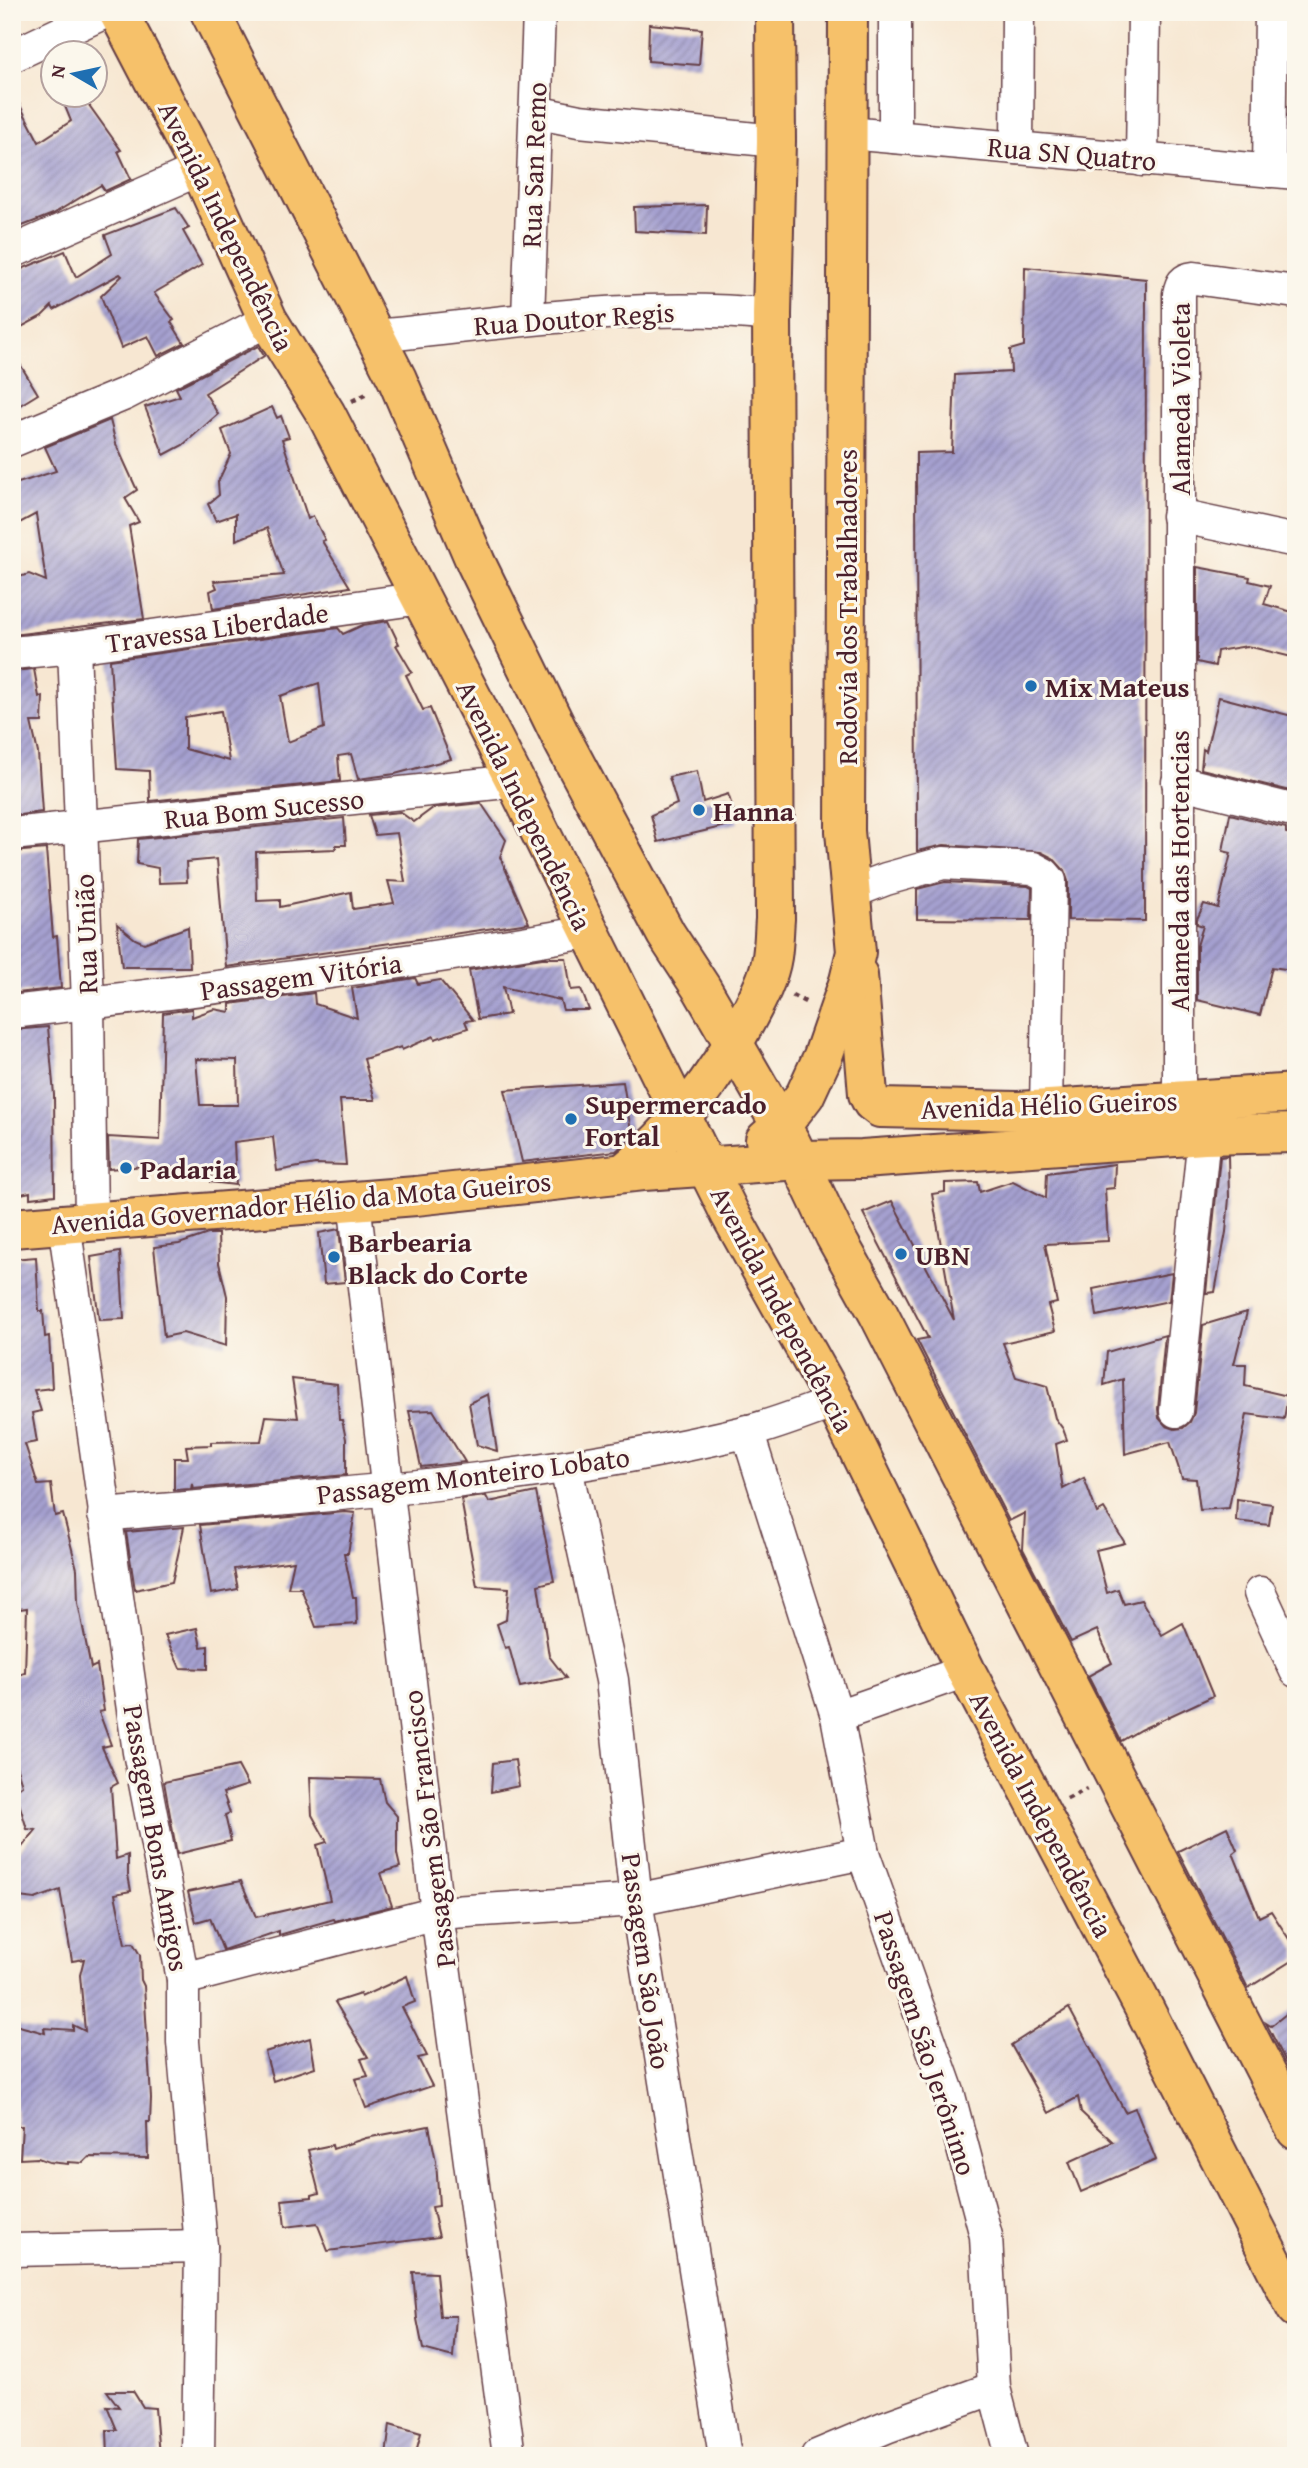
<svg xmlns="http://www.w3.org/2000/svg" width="1308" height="2468" viewBox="0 0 1308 2468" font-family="'Gentium Book Plus',serif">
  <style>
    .building { fill: url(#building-hatch); fill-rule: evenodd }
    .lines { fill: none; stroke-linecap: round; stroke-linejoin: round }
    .minor-casing { stroke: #643d44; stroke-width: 35 }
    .major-casing { stroke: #643d44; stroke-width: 42 }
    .path { stroke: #643d44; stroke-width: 4.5; stroke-dasharray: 5 5; stroke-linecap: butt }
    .minor { stroke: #fff; stroke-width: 32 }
    .major { stroke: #f6c16b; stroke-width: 38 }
    .poi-dot { fill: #1f6fb2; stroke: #fbf7ec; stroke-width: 2.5 }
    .labels { text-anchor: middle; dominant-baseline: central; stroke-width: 6; stroke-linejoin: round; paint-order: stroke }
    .street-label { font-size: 28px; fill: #4a1f2b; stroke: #fbf7ec }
    .poi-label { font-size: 28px; font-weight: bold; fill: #4a1f2b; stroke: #fbf7ec; text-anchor: start }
  </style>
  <defs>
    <pattern id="building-hatch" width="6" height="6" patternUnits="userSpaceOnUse" patternTransform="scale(1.75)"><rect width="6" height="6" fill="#a5a0d0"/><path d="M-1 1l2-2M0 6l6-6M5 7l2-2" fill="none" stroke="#8882a9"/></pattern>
  </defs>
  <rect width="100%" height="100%" fill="#fbf7ec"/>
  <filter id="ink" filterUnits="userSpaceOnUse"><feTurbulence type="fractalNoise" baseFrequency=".0143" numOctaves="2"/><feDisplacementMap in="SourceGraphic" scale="14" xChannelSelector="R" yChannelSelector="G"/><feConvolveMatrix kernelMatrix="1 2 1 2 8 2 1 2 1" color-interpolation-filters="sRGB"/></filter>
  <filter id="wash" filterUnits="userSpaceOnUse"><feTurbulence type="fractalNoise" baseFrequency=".00686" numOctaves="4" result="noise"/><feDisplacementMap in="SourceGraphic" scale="28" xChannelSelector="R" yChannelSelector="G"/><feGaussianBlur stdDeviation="1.57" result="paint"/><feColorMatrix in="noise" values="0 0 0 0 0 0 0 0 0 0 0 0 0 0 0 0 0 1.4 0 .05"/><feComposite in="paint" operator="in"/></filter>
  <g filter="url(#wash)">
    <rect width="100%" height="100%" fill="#f7e7d2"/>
    <g id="blocks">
      <g class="building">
        <polygon points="649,24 702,29 699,65 648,61"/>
        <polygon points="12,90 39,142 71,121 60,94 81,94 121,150 118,151 131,179 105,191 101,185 53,214 12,230"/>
        <polygon points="707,205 706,235 635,231 634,207"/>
        <polygon points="176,208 189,228 183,231 202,265 154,293 174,320 171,322 184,343 158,356 148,336 121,348 101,296 122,276 120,274 54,310 52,306 42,316 12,332 12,273 65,251 76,277 112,254 105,235"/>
        <polygon points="1025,267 1146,279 1145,921 1068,920 1068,881 1064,870 1053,858 1041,852 944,845 917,851 916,453 952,452 955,375 1011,372 1010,350 1024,346"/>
        <polygon points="258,346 264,356 205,393 218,414 183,445 164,455 145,407 180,396 176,388"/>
        <polygon points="12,351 38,394 12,410"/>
        <polygon points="272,407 277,418 281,416 289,437 282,439 308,519 313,516 325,540 322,541 350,587 213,609 210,591 217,588 214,581 284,575 267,528 236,540 236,514 216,521 208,504 219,495 218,482 231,454 222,430"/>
        <polygon points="110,420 116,444 137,490 125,498 139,522 129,526 144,619 12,635 12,579 29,574 46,581 36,514 12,527 12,485 56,471 45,447"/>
        <polygon points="1197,567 1250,577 1249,581 1270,586 1264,604 1296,613 1296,658 1247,646 1217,651 1215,666 1197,662"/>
        <path d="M388,621L399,644L396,645L412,672L406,675L423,710L430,708L451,759L395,774L358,779L351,754L338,756L340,781L150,801L149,771L117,769L110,660L338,628L343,634L363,625ZM319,683L324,728L288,742L280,696ZM221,711L229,761L185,749V717Z"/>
        <polygon points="34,669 39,697 43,696 42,722 31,722 38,753 42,812 12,816 12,671"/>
        <polygon points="1219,697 1296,717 1296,769 1291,791 1201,769 1203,749 1206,751"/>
        <polygon points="697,771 703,802 728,794 738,823 658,842 651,815 677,804 669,777"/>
        <polygon points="481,803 506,840 500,857 529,923 226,967 217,859 186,862 187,882 159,883 158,868 137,864 138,839 344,818 346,845 336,845 336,849 256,852 257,901 280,900 280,907 351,892 353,909 394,903 388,881 405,882 397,833 375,835 369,815 400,812 414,822 433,808"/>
        <polygon points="1230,814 1286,828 1286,833 1296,835 1296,901 1291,929 1296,929 1293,970 1272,967 1260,1015 1197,1000 1197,946 1203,926 1197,924 1197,919 1204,904 1218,908 1231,853 1223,851"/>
        <polygon points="46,849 53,937 57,936 61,988 17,993 12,953 12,852"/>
        <polygon points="945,882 1028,886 1032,888 1031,920 917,919 917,889"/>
        <polygon points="117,924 135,939 144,943 188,927 190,967 122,967"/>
        <polygon points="542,958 566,958 571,990 581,989 589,1010 563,1010 560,1000 503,987 509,1014 478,1019 469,970"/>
        <path d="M415,978L418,984L440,980L473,1020L465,1021L468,1028L435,1039L434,1036L402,1050L401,1047L364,1059L375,1100H340L346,1165L315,1164L277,1171L273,1137L234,1142L236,1185L211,1182L212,1170L145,1166L109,1169L108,1137L160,1140L163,1013L192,1009V1017L214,1009L230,1012V1004L314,993L315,1004L357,1018L352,988ZM196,1059L237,1060L238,1105H200Z"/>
        <polygon points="48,1027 54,1095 55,1195 30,1198 30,1192 12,1196 12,1030"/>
        <polygon points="623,1082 632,1137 616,1151 522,1162 505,1090"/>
        <polygon points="1228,1156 1229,1198 1226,1232 1215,1292 1206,1293 1220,1157"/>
        <polygon points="1115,1164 1114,1188 1105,1189 1108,1241 1045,1244 1057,1303 1048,1305 1055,1331 1003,1343 1016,1377 1047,1386 1055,1418 1063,1429 1067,1440 1056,1444 1063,1489 1084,1478 1097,1513 1104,1509 1125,1543 1096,1550 1107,1593 1118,1589 1124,1604 1141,1600 1162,1635 1183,1623 1213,1696 1140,1730 1121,1741 1088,1676 1112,1663 1097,1630 1071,1642 1023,1549 1025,1513 1009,1521 917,1340 928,1338 863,1213 892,1201 954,1320 932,1194 945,1192 945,1183 978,1182 980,1192 1013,1181 1046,1198 1047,1173"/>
        <polygon points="339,1229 345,1282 324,1284 319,1233"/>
        <polygon points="208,1234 218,1234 219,1263 227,1296 226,1346 183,1333 164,1337 154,1247 179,1244"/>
        <polygon points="120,1252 124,1319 99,1320 91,1257"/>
        <polygon points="36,1257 39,1311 43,1311 45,1337 49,1336 52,1388 34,1390 41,1411 32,1413 37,1442 25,1444 38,1485 51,1484 55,1516 63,1514 77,1569 78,1603 91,1668 97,1665 104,1711 99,1712 111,1745 102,1747 118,1783 111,1787 116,1859 128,1855 128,1875 131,1891 115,1894 125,1944 133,1943 140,1955 141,1980 144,1986 151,2098 150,2122 147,2122 148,2158 89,2157 83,2163 68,2162 68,2164 49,2162 38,2158 20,2159 22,2126 17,2126 12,2036 12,2024 45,2033 44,2028 73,2030 73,2025 85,2031 80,1975 84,1959 72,1961 60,1890 35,1899 19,1897 12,1882 12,1859 36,1830 27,1829 15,1790 22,1785 12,1752 12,1709 16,1708 14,1676 25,1673 27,1608 12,1610 12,1259"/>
        <polygon points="1172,1273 1169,1301 1097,1316 1093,1289"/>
        <polygon points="1247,1312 1234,1364 1246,1364 1245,1386 1288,1396 1284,1419 1247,1414 1229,1508 1200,1510 1196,1479 1182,1478 1170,1442 1125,1454 1123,1379 1104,1385 1107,1352 1165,1335 1158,1409 1159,1418 1166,1426 1175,1429 1183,1428 1190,1422 1194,1413 1203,1325"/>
        <polygon points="292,1379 337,1384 339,1420 342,1420 346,1439 346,1475 193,1489 192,1484 191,1489 174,1490 174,1458 188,1458 186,1446 211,1445 211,1442 261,1441 266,1416 298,1418"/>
        <polygon points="488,1394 497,1451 477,1445 469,1403"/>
        <polygon points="433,1410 465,1462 421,1467 409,1411"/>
        <polygon points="536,1492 554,1581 538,1585 549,1656 566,1678 520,1687 509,1647 505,1648 497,1624 506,1620 509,1588 477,1586 461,1499 486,1496 489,1502"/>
        <polygon points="1237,1499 1272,1504 1269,1525 1236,1521"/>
        <polygon points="345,1512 355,1513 348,1553 344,1553 353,1597 356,1597 357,1624 316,1627 301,1588 288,1588 294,1561 234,1569 238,1589 211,1594 200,1525"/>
        <polygon points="184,1527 172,1582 135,1590 126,1532"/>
        <polygon points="197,1628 201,1647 208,1646 208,1669 180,1668 165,1635"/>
        <polygon points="515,1760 519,1786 491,1792 493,1763"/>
        <polygon points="238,1766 248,1785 223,1793 230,1813 225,1815 231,1841 177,1854 164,1782"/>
        <polygon points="310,1777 380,1779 385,1802 397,1816 397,1854 400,1867 381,1873 392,1906 335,1921 334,1919 279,1935 279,1931 223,1950 210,1918 196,1922 188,1892 241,1881 256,1917 330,1900 317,1845 327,1842 312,1815"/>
        <polygon points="1227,1827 1237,1850 1233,1853 1259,1917 1271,1911 1296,1950 1296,1958 1248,1988 1178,1851"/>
        <polygon points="407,1976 415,2002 402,2007 427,2056 418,2058 432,2086 366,2108 355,2079 368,2076 361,2059 368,2057 335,2002 360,1994 361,1997"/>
        <polygon points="1296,2006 1296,2081 1266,2023 1271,2026"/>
        <polygon points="1069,2008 1125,2112 1135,2108 1156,2160 1081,2192 1069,2162 1113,2142 1081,2112 1078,2097 1049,2113 1011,2045"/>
        <polygon points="310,2038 315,2067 273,2081 265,2052"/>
        <polygon points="429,2126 436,2161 439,2206 432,2207 439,2237 328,2251 317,2223 285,2227 282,2200 312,2197 312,2195 319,2193 308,2150 332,2145 333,2149 366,2138"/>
        <polygon points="413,2272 436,2273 440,2316 456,2316 453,2357 423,2349 417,2319"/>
        <polygon points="107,2391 133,2391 143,2407 155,2408 159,2456 108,2456 107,2430 117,2430 107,2406 119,2407"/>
        <polygon points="390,2424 421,2433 415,2456 386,2456"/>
      </g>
    </g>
  </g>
  <g filter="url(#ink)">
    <use href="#blocks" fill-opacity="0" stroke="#643d44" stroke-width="2"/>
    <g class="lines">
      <defs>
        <g id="minor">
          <polyline points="12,56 105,12"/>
          <polyline points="535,112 579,121 776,141"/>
          <polyline points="848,133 1296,173"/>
          <polyline points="895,137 895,12"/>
          <polyline points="1017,148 1018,12"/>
          <polyline points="1142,160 1144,12"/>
          <polyline points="1269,171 1271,12"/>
          <polyline points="12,252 200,169"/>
          <polyline points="528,318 539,12"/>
          <path d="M376,336C508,323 638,301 772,315"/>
          <polyline points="12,441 125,394 268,320"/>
          <polyline points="1178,516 1296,541"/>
          <polyline points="74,647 88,1003 91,1221"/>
          <polyline points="12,653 74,647 421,598"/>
          <polyline points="1178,782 1296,811"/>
          <polyline points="12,834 515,781"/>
          <polyline points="852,892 886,879 943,863 1033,868 1044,874 1050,881 1046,1109"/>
          <path d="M12,1012C205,990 397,965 588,932"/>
          <path d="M1179,1100V294C1181,284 1183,279 1194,278L1296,292"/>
          <polyline points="354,1201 437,1913 509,2456"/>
          <polyline points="64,1223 139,1752 183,1979 183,2042 201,2246 198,2456"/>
          <polyline points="1176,1411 1204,1135"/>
          <polyline points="747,1431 837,1716 863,1853 948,2092 986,2236 994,2388 1012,2456"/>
          <polyline points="566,1468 612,1680 636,1900 725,2456"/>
          <path d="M104,1515C319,1496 535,1482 745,1432C775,1425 806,1412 835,1402"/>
          <polyline points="1260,1593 1296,1671"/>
          <polyline points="837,1716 966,1671"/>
          <polyline points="183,1979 437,1913 636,1900 863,1853"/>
          <polyline points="12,2250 201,2246"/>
          <polyline points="817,2456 886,2427 994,2388"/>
        </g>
        <g id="major">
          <polyline points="118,12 200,169 268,320 326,414 515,781 730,1214 835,1402 966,1671 1144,2008 1296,2308"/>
          <polyline points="210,12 397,379 476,563 563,741 666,934 702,989 791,1143 835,1236 878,1313 1296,2130"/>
          <polyline points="858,975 868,1094 872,1102 880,1108 1018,1111 1296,1093"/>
          <polyline points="765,1140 781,1126 805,1095 823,1056 849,981 856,952 845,831 848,12"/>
          <path d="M625,1172C677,1129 717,1076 748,1017C758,998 769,977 772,957C774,944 774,931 775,919L772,315L776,141L775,12"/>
          <polyline points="12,1228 416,1196 644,1171 800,1160 862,1159 1204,1135 1296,1133"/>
        </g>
      </defs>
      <use href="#minor" class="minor-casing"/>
      <use href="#major" class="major-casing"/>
      <g class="path">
        <polyline points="352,401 369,393"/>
        <polyline points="792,995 809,1004"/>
        <polyline points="1067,1799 1087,1789"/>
      </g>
      <use href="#minor" class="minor"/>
      <use href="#major" class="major"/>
    </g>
  </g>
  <g class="poi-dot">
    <circle cx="1031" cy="686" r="7"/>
    <circle cx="699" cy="810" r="7"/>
    <circle cx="571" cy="1119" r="7"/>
    <circle cx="126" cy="1168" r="7"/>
    <circle cx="901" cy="1254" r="7"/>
    <circle cx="334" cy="1257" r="7"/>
  </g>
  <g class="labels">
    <g class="street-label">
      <text transform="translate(1072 153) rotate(5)">Rua SN Quatro</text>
      <text transform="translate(533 165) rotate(-88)">Rua San Remo</text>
      <text transform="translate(227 226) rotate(64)">Avenida Independência</text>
      <text transform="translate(574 318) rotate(-4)">Rua Doutor Regis</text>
      <text transform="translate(1179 399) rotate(-90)">Alameda Violeta</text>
      <text transform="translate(846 607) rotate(-90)">Rodovia dos Trabalhadores</text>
      <text transform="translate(217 627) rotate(-8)">Travessa Liberdade</text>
      <text transform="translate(525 805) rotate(64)">Avenida Independência</text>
      <text transform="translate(264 808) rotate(-6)">Rua Bom Sucesso</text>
      <text transform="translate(1178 871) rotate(-90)">Alameda das Hortencias</text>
      <text transform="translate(85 934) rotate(-92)">Rua União</text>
      <text transform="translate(301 976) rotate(-8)">Passagem Vitória</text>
      <text transform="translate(1049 1104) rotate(-2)">Avenida Hélio Gueiros</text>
      <text transform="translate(301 1202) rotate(-5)">Avenida Governador Hélio da Mota Gueiros</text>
      <text transform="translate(783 1309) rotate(62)">Avenida Independência</text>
      <text transform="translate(473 1475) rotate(-7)">Passagem Monteiro Lobato</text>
      <text transform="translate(1042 1814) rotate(62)">Avenida Independência</text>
      <text transform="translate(428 1829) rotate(-97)">Passagem São Francisco</text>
      <text transform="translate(157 1838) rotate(80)">Passagem Bons Amigos</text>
      <text transform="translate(647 1961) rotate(82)">Passagem São João</text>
      <text transform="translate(926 2043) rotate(72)">Passagem São Jerônimo</text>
    </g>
    <g class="poi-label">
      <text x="1045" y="686">Mix Mateus</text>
      <text x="713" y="810">Hanna</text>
      <text x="585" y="1103">Supermercado<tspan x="585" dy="32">Fortal</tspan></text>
      <text x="140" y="1168">Padaria</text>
      <text x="348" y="1241">Barbearia<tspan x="348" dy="32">Black do Corte</tspan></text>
      <text x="915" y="1254">UBN</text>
    </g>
  </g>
  <rect width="1308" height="2468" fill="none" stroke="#fbf7ec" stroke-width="42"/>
  <g transform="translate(74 74) rotate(279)"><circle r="33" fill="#fbf7ec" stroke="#b4a19f" stroke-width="2"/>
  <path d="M0-5L12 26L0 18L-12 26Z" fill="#1f6fb2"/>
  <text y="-10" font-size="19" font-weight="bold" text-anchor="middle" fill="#4a1f2b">N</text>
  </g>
</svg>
